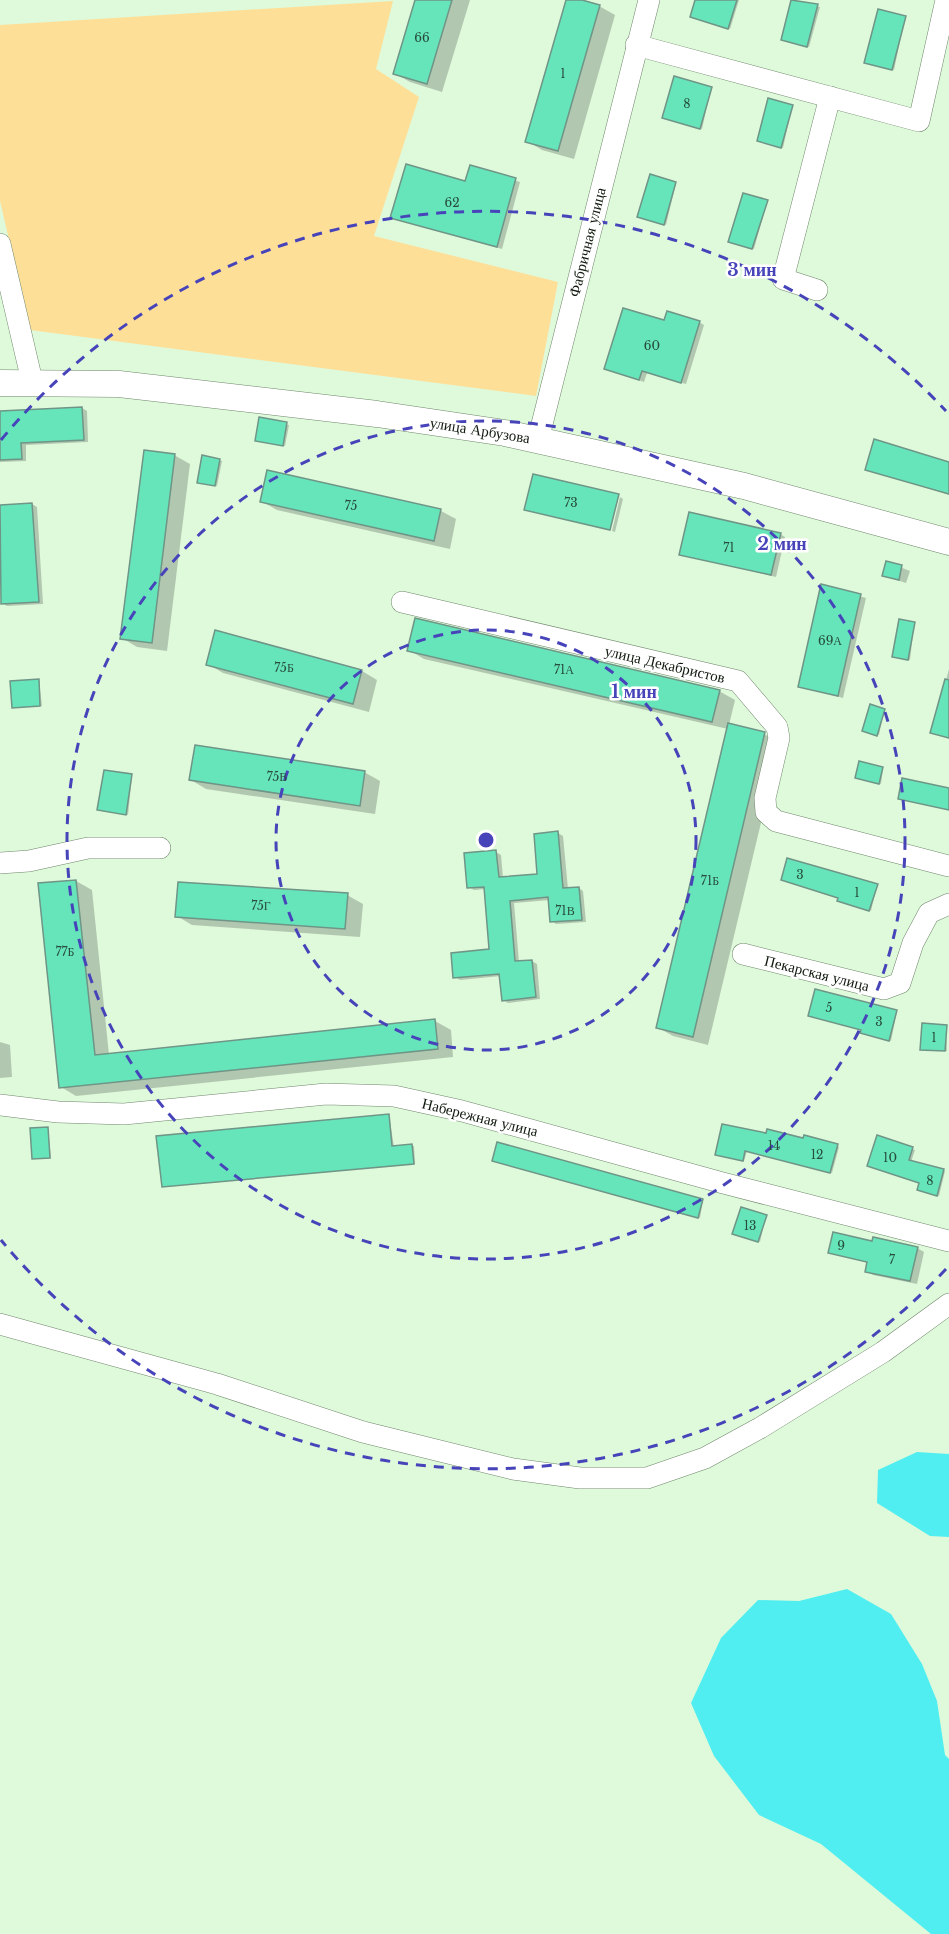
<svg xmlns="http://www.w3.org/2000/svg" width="949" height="1934" viewBox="0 0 949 1934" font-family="'Libre Baskerville',serif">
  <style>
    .green { fill: #fedf98 }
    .water { fill: #50eef0 }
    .shadow { fill: #0003 }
    .building { fill: #66e5bb; stroke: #6e9586; stroke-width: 1.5 }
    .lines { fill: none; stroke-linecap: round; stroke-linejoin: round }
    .minor-casing { stroke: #70876c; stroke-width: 22 }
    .tertiary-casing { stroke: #70876c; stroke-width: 27 }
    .minor { stroke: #fff; stroke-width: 21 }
    .tertiary { stroke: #fff; stroke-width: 26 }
    .ring { fill: none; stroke: #4744ba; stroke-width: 3; stroke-dasharray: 10 8 }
    .labels { text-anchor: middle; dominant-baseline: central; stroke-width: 5; stroke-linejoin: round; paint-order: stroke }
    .number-label { font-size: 12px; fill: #264d3a }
    .street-label { font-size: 15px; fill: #111a0f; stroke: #fff }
    .centre { fill: #4744ba; stroke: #fff; stroke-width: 3 }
    .ring-label { font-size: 18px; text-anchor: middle; font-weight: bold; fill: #4744ba; stroke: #fff; stroke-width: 5; stroke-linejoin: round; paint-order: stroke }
  </style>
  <rect width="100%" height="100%" fill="#dff9db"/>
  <polygon class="green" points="393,1 376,69 419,97 374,236 558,282 536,396 30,330 0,201 0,25"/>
  <g class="water">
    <polygon points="917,1452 949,1454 949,1537 930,1536 877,1503 878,1470"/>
    <polygon points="847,1589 891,1614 922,1664 937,1701 945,1755 949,1759 949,1934 931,1934 821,1844 759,1815 714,1756 691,1703 721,1638 758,1600 799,1601"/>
  </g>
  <g class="shadow">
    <polygon points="416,0 470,0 442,92 410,82 394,73"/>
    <polygon points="567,0 599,6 615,15 574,159 542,150 527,141"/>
    <polygon points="697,0 739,0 730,29 694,18"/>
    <polygon points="793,0 820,7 809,47 782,39"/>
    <polygon points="905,17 894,70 867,63"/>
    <polygon points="711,88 702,129 666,119"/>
    <polygon points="792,106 783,148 760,141"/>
    <polygon points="471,167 520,182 502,249 392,217 466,182"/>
    <polygon points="676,183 666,225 641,217"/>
    <polygon points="767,202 754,249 731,242"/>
    <polygon points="665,322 699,322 704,325 686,384 647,373 644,382 606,369"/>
    <polygon points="82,408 87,411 88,442 26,445 26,461 0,462 0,412"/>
    <polygon points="260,419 289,425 285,446 258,441"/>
    <polygon points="174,455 190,464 167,651 137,647 122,638"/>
    <polygon points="204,457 222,461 217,486 201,483"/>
    <polygon points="949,463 949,495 867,469"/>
    <polygon points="268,471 441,511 456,519 450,549 277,510 261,501"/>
    <polygon points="617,496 609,530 526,509"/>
    <polygon points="620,497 623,499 615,532 612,531"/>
    <polygon points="32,504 37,507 43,604 7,606 2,603 0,506"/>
    <polygon points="780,534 785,537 776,577 681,554"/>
    <polygon points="887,562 910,571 906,583 884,576"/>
    <polygon points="822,586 866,598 843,698 799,686"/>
    <polygon points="914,624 910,660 895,657"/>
    <polygon points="217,632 362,671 377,680 369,712 223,673 208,664"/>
    <polygon points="409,650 719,691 735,700 729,725 764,734 780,743 708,1045 673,1036 657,1027 728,729 424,659"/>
    <polygon points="949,669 949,739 932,732"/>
    <polygon points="39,680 42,706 13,707"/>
    <polygon points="884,710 879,735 865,731"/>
    <polygon points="883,769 881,784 859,778"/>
    <polygon points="364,772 380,781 375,814 206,789 191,780"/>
    <polygon points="132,776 128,815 101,811"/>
    <polygon points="558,833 563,836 568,889 579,888 583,891 586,922 556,924 552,921 550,900 514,903 519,962 532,961 537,964 540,999 508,1003 503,1000 501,976 460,980 455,977 491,950 486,889 474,890 469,887 496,852 501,855 503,878 539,875"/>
    <polygon points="76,881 92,890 109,1055 435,1021 451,1030 453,1057 76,1096 61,1087"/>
    <polygon points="877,885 871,911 841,901"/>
    <polygon points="347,895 363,904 360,937 192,925 177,916"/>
    <polygon points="897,1011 891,1041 864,1034"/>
    <polygon points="946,1026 947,1051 924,1050"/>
    <polygon points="0,1042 10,1045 12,1077 0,1078"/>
    <polygon points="389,1115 394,1147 414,1146 415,1164 163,1186"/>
    <polygon points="48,1128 51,1158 35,1159 33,1158"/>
    <polygon points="805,1137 839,1147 832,1173 747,1151 744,1161 718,1156 804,1140"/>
    <polygon points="878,1137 915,1150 911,1162 945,1171 939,1196 920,1191 920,1183"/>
    <polygon points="498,1144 703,1200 700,1218 495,1161"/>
    <polygon points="766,1216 760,1242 736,1234"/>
    <polygon points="873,1243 917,1248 924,1252 917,1284 873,1275 867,1271 868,1263 830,1252"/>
  </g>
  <g class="building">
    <polygon points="415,0 452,0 427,84 393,74"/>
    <polygon points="566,0 582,0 600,5 558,151 525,142"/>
    <polygon points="695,0 737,0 728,29 690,17"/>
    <polygon points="791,0 818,4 807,47 781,40"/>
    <polygon points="878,9 906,16 892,70 864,63"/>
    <polygon points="674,76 712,87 700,129 662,118"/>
    <polygon points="768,98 793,105 781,148 757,141"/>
    <polygon points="406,164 465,181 470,165 516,178 497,247 390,218"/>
    <polygon points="650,174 676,182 664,225 637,217"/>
    <polygon points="743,193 768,200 752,249 728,242"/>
    <polygon points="623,308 664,320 667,311 700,321 681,383 642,371 639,380 604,369"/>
    <polygon points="82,407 84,440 21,443 22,459 0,460 0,411"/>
    <polygon points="259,417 287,422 283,446 255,441"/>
    <polygon points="874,439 949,462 949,494 865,470"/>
    <polygon points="144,450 175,454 152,643 120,639"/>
    <polygon points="202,455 220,459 215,486 197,483"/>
    <polygon points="267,470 441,509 434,541 260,502"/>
    <polygon points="533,474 619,494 610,530 524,510"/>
    <polygon points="32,503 39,602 1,604 0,505"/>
    <polygon points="689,512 781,533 771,575 679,555"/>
    <polygon points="886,561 902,565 899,580 882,576"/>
    <polygon points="821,584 861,594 838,696 798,687"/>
    <polygon points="415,618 720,690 712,722 407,651"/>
    <polygon points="899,619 915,622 908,660 892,657"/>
    <polygon points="215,630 362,670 353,704 206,665"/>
    <polygon points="39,679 40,706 12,708 10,681"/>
    <polygon points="945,679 949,680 949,738 930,733"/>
    <polygon points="870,704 885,709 877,736 862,731"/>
    <polygon points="728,723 765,732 693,1037 656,1028"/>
    <polygon points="195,745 365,771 360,806 189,780"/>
    <polygon points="859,761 883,767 879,784 855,778"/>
    <polygon points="104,770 132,774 126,815 97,810"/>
    <polygon points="902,778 949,788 949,810 898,799"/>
    <polygon points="558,831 563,888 579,887 582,920 550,922 548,897 510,901 515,961 532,960 536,997 502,1001 499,974 453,978 451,953 489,949 484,887 467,888 464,853 496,850 499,877 537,874 534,834"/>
    <polygon points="787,858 878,884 869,911 837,901 838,898 781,880"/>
    <polygon points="76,880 95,1055 435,1019 438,1049 59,1088 38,883"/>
    <polygon points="178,882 348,893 345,929 175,917"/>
    <polygon points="815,989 897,1010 889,1041 860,1033 861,1030 808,1016"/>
    <polygon points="922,1023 947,1025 945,1051 920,1050"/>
    <polygon points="389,1114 392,1146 412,1144 414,1164 162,1187 156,1136"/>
    <polygon points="722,1124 766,1133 767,1129 803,1138 804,1135 838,1144 830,1173 745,1151 743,1161 715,1155"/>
    <polygon points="48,1127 50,1158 32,1159 30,1128"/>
    <polygon points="877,1135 913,1147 909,1160 944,1169 937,1196 917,1190 919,1183 867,1166"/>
    <polygon points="497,1142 703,1199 698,1218 492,1161"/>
    <polygon points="741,1207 767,1215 758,1242 732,1234"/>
    <polygon points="833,1232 872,1241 873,1237 918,1247 910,1281 865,1272 867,1262 828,1253"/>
  </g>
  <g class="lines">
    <defs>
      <g id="minor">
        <polyline points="636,45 919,121 946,0"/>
        <polyline points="0,244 32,381"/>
        <polyline points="817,290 783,279 830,97"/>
        <polyline points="538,440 649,0"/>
        <polyline points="402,602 738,681 777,727 779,738 765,798 766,812 776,821 949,866"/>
        <polyline points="0,863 29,861 88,848 160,848"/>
        <polyline points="743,954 884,989 900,983 913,943 929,913 949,904"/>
        <polyline points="0,1105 58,1112 124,1114 326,1094 394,1096 462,1111 723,1183 949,1241"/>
        <polyline points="0,1324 217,1384 363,1432 513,1469 580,1478 647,1478 705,1458 760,1428 883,1352 949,1304"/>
      </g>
      <polyline id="tertiary" points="0,383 119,384 377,414 505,433 744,486 949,542"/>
    </defs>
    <use href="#minor" class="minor-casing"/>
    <use href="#tertiary" class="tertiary-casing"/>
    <use href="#minor" class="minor"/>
    <use href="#tertiary" class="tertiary"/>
  </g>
  <g class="ring">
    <circle cx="486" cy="840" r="210"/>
    <circle cx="486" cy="840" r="419"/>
    <path d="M946 1269A629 629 0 0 1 1 1240M1 440A629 629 0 0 1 946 411"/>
  </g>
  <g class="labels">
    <g class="number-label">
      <text x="422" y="37">66</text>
      <text x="563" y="73">1</text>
      <text x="687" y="103">8</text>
      <text x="452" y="202">62</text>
      <text x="652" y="345">60</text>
      <text x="571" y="502">73</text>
      <text x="351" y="505">75</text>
      <text x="729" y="547">71</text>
      <text x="830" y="640">69А</text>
      <text x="284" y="667">75Б</text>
      <text x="564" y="669">71А</text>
      <text x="277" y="776">75В</text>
      <text x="800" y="874">3</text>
      <text x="710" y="880">71Б</text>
      <text x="857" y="892">1</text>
      <text x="261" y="905">75Г</text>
      <text x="565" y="910">71В</text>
      <text x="65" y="951">77Б</text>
      <text x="829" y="1007">5</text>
      <text x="879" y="1021">3</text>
      <text x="934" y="1037">1</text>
      <text x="774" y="1145">14</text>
      <text x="817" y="1154">12</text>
      <text x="890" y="1157">10</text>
      <text x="930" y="1180">8</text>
      <text x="750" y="1225">13</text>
      <text x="841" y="1245">9</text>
      <text x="892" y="1259">7</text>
    </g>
    <g class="street-label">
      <text transform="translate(587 242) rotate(-76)">Фабричная улица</text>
      <text transform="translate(480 430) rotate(9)">улица Арбузова</text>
      <text transform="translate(665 664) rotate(13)">улица Декабристов</text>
      <text transform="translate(817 973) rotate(14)">Пекарская улица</text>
      <text transform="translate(480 1117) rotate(14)">Набережная улица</text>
    </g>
  </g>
  <circle cx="486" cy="840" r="9" class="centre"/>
  <g class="ring-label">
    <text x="752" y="276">3 мин</text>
    <text x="782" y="550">2 мин</text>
    <text x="634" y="698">1 мин</text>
  </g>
</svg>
